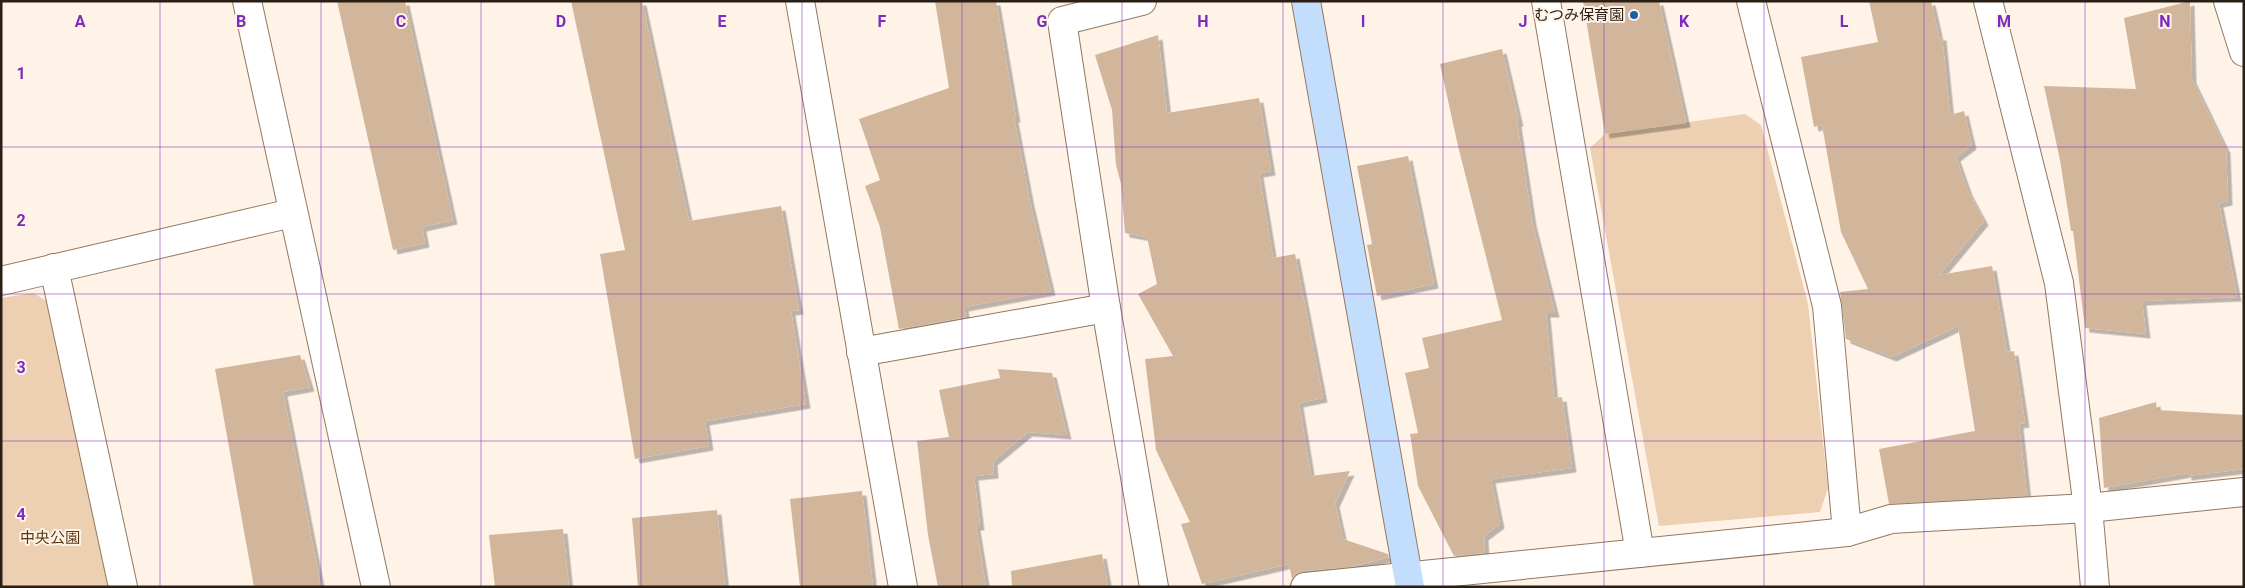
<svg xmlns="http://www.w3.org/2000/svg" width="2245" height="588" viewBox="0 0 2245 588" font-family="Roboto,'Noto Sans JP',sans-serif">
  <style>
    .green { fill: #edcfb1 }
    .building { fill: #d2b69b; filter: url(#shadow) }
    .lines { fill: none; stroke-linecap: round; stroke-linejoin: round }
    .street-casing { stroke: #92785f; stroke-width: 30 }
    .secondary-casing { stroke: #92785f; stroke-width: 30 }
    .street { stroke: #fff; stroke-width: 28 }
    .secondary { stroke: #c3ddfc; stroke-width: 28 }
    .grid { fill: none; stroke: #7b2cbf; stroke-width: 1; stroke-opacity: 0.55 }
    .poi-dot { fill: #1a5eaf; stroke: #fff3e8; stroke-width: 2 }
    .labels { text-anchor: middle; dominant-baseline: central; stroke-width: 4; stroke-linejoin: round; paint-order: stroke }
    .poi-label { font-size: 15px; fill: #291f15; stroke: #fff3e8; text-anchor: end }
    .park-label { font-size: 15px; fill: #593812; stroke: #fff3e8 }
    .grid-label { font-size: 16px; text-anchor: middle; font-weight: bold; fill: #7b2cbf; stroke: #fff3e8; stroke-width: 4; stroke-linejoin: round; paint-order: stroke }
  </style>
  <defs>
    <filter id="shadow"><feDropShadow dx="4.5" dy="4.5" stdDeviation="0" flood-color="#0004"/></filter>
  </defs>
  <rect width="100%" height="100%" fill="#fff3e8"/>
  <g class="green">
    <polygon points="1745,114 1761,125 1808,304 1828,488 1820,512 1659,526 1590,148 1605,134"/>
    <polygon points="33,293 47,301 111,587 1,587 1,298"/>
  </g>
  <g class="building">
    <polygon points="337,1 405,1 453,220 422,227 425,243 393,250"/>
    <polygon points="571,1 642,1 689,221 781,206 799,310 791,311 806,404 705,421 709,446 635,459 600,254 625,250"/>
    <polygon points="935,1 996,1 1016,118 1014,118 1030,202 1051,291 964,307 966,317 899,329 880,227 865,186 880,180 859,119 949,88"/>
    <polygon points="1583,1 1659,1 1686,123 1605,134"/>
    <polygon points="1869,1 1931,1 1939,36 1942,36 1950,115 1964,111 1972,145 1956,157 1968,191 1984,221 1939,275 1992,266 2007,352 2014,351 2025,423 2019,424 2027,496 1889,504 1879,449 1975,431 1958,326 1892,357 1846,339 1840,292 1868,289 1841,232 1822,125 1814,127 1801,57 1878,42"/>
    <polygon points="2190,1 2192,79 2226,149 2228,201 2219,203 2237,297 2142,301 2146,334 2085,328 2073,231 2071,231 2060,160 2044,86 2136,89 2124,18"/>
    <polygon points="1158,35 1167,113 1259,98 1271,171 1259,173 1273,258 1295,254 1323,398 1299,403 1311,476 1350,471 1335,503 1343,539 1388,554 1389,557 1350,567 1303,571 1296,574 1292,579 1289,564 1202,584 1181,524 1190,522 1156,450 1145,359 1173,356 1138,294 1157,284 1147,237 1125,233 1121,184 1116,165 1112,110 1095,55"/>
    <polygon points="1502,49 1519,122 1517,122 1532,221 1555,313 1546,313 1554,398 1562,397 1572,468 1491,479 1500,524 1484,536 1485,553 1454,556 1418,486 1410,434 1418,433 1405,373 1429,368 1422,338 1502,320 1458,146 1440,64"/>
    <polygon points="1408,156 1434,284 1377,296 1367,245 1372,244 1357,166"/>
    <polygon points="300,355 310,387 283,392 321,587 254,587 215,369"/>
    <polygon points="998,369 1052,373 1067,435 1028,432 993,461 994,474 974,476 980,526 976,526 986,587 938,587 928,535 917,441 949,437 939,390 1000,378"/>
    <polygon points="2156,402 2157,410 2244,415 2244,469 2187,476 2187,473 2104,488 2099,418"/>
    <polygon points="862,491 873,587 800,587 790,499"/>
    <polygon points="717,510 725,587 638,587 632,518"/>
    <polygon points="563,529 569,587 495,587 489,535"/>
    <polygon points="1102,554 1108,587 1012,587 1011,571"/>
  </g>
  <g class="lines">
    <defs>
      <g id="street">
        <polyline points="247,1 376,587"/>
        <polyline points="800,1 903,587"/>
        <polyline points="1142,1 1062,21 1106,308 1154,587"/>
        <polyline points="1546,1 1640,553"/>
        <polyline points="1751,1 1827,306 1847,532"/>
        <polyline points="1988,1 2059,283 2088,508 2095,587"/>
        <polyline points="2228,1 2244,52"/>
        <polyline points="54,268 123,587"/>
        <polyline points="1,281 292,213"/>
        <polyline points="861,352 1106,308"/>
        <polyline points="1305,587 1847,532 1891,519 2088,508 2244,492"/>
      </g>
      <polyline id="secondary" points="1306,1 1410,587"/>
    </defs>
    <use href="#street" class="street-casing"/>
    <use href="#secondary" class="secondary-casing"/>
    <use href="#street" class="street"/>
    <use href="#secondary" class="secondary"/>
  </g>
  <path class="grid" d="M160,1V587M321,1V587M481,1V587M641,1V587M802,1V587M962,1V587M1122,1V587M1283,1V587M1443,1V587M1604,1V587M1764,1V587M1924,1V587M2085,1V587M1,147H2244M1,294H2244M1,441H2244"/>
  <circle class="poi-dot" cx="1634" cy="15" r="5"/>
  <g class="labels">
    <g class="poi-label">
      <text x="1624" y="15">むつみ保育園</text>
    </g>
    <g class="park-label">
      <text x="50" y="538">中央公園</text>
    </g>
  </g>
  <g class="grid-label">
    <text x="80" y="27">A</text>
    <text x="241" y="27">B</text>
    <text x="401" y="27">C</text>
    <text x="561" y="27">D</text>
    <text x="722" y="27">E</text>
    <text x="882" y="27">F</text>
    <text x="1042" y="27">G</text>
    <text x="1203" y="27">H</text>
    <text x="1363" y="27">I</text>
    <text x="1523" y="27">J</text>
    <text x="1684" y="27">K</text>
    <text x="1844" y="27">L</text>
    <text x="2004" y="27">M</text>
    <text x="2165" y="27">N</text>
    <text x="21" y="79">1</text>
    <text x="21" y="226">2</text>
    <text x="21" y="373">3</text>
    <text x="21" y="520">4</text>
  </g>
  <rect width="2245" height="588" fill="none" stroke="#291f15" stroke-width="5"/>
</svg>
